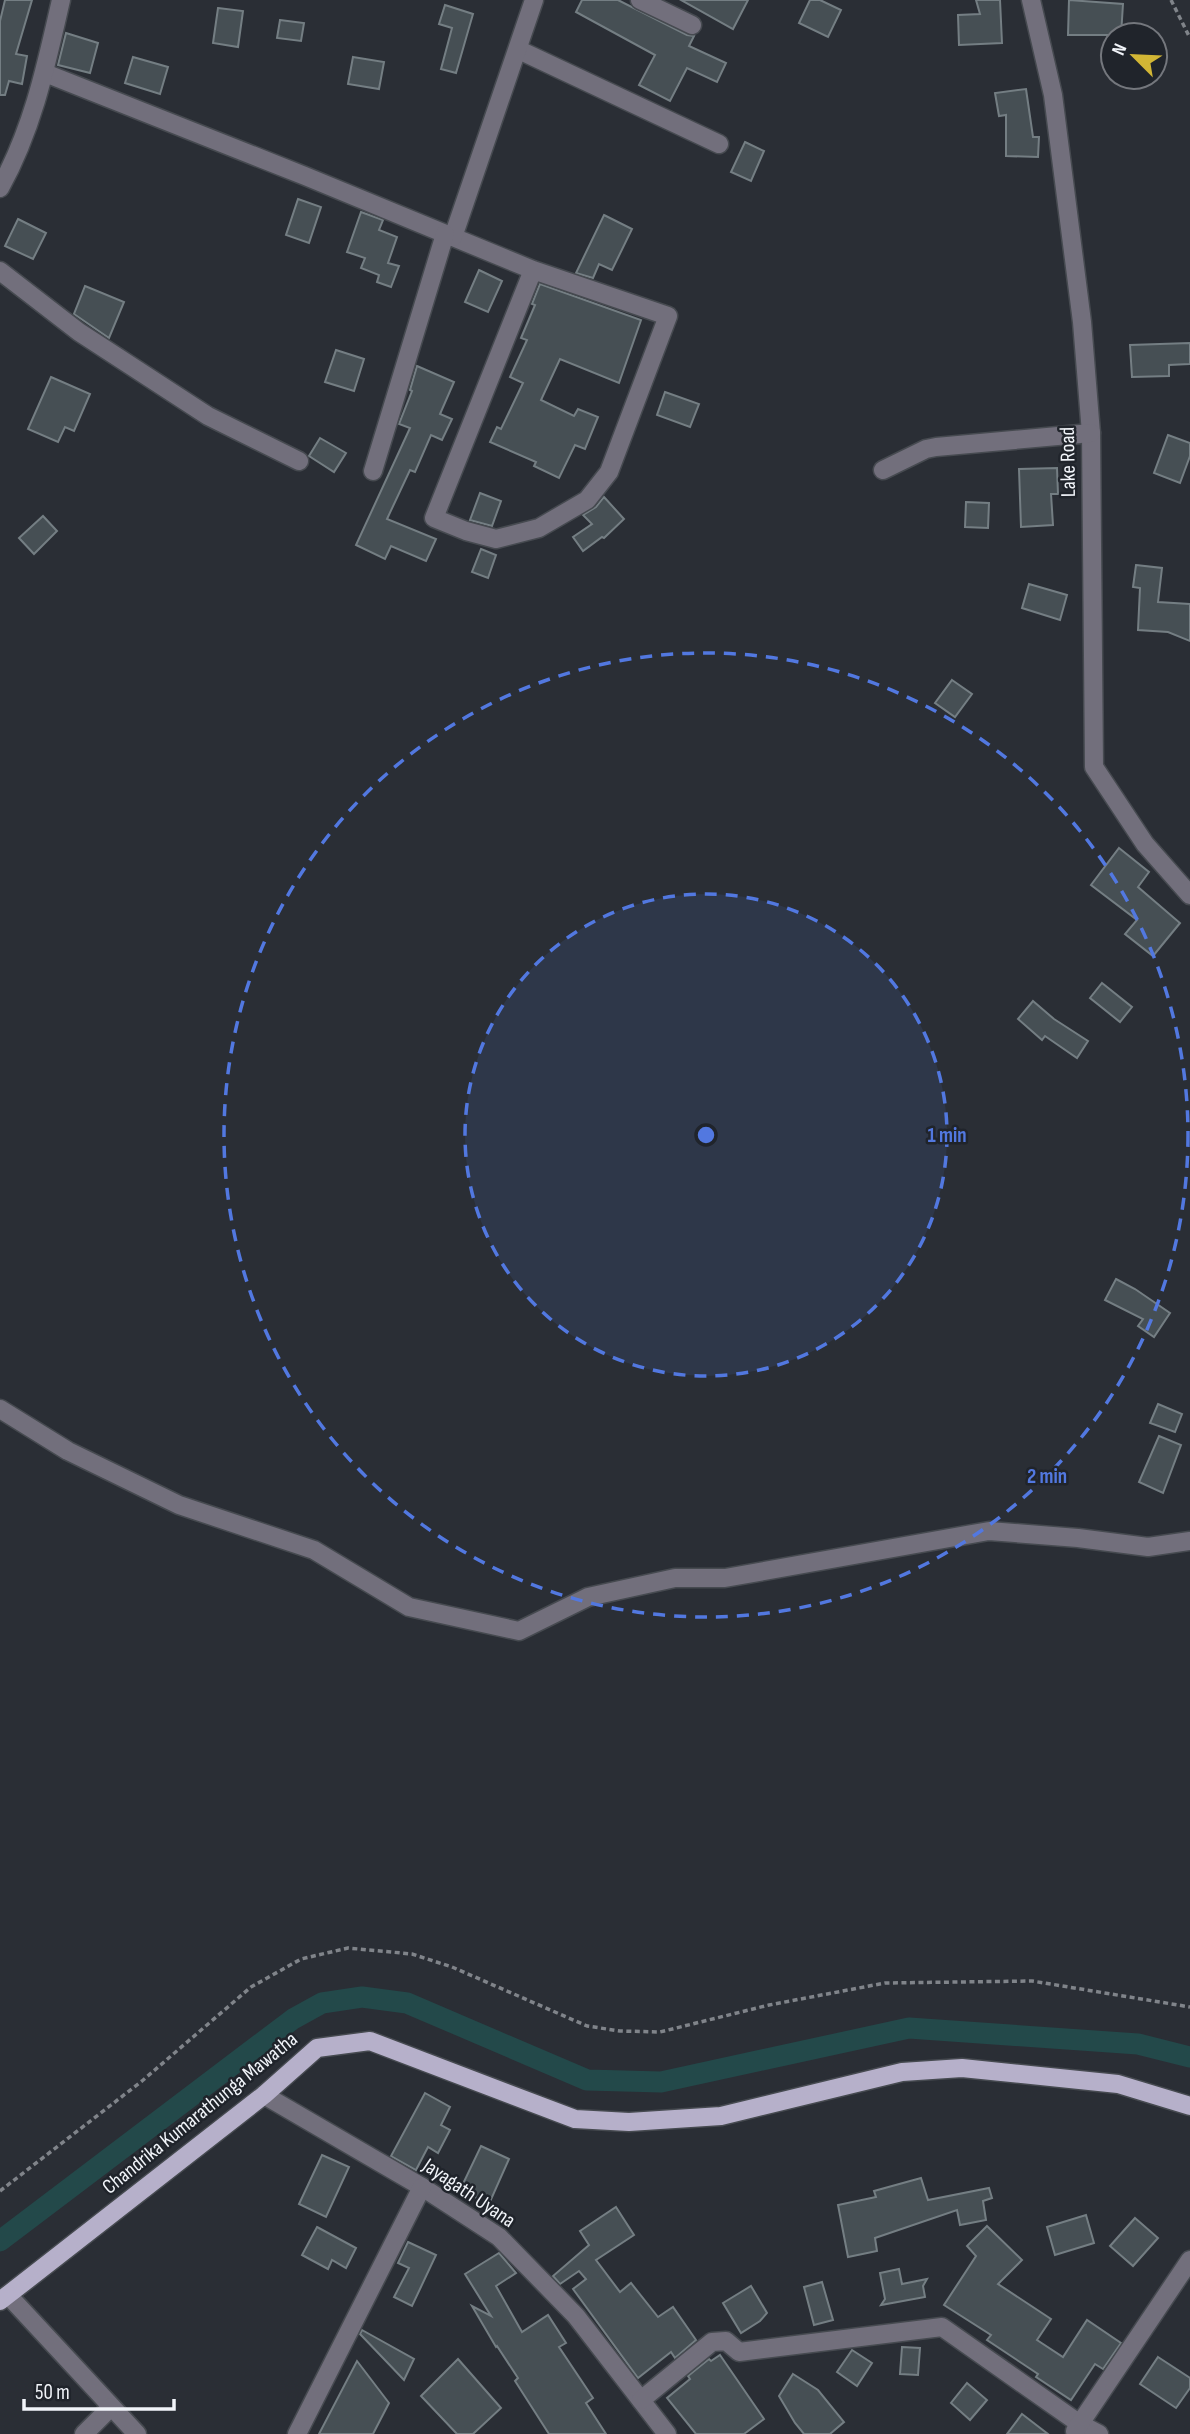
<svg xmlns="http://www.w3.org/2000/svg" width="1190" height="2434" viewBox="0 0 1190 2434" font-family="'Sofia Sans Condensed',sans-serif">
  <style>
    .lines { fill: none; stroke-linecap: round; stroke-linejoin: round }
    .canal { stroke: #23494a; stroke-width: 21 }
    .building { fill: #464f54; stroke: #747e83; stroke-width: 2 }
    .minor-casing { stroke: #464a50; stroke-width: 21 }
    .major-casing { stroke: #464a50; stroke-width: 21 }
    .path { stroke: #80848a; stroke-width: 3.5; stroke-dasharray: 5 3.5; stroke-linecap: butt }
    .minor { stroke: #726f7c; stroke-width: 18 }
    .major { stroke: #b6b0ca; stroke-width: 18 }
    .ring { fill: none; stroke: #5278e0; stroke-width: 3.5; stroke-dasharray: 12 9 }
    .labels { text-anchor: middle; dominant-baseline: central; stroke-width: 5; stroke-linejoin: round; paint-order: stroke }
    .street-label { font-size: 21px; fill: #f1f4f9; stroke: #20242b }
    .centre { fill: #5278e0; stroke: #20242b; stroke-width: 3.5 }
    .ring-label { font-size: 21px; text-anchor: middle; font-weight: bold; fill: #5278e0; stroke: #20242b; stroke-width: 5; stroke-linejoin: round; paint-order: stroke }
  </style>
  <rect width="100%" height="100%" fill="#2a2e35"/>
  <g class="lines">
    <polyline class="canal" points="0,2241 293,2019 322,2003 362,1997 407,2003 587,2080 661,2082 909,2028 1138,2044 1190,2057"/>
  </g>
  <g class="building">
    <polygon points="5,0 32,0 16,54 27,56 22,84 9,81 5,95 0,95 0,21"/>
    <polygon points="582,0 618,0 687,35 694,36 689,46 726,63 717,82 687,68 670,101 639,85 655,55 576,12"/>
    <polygon points="681,0 748,0 733,29"/>
    <polygon points="810,0 820,0 841,10 828,37 799,23"/>
    <polygon points="976,0 1000,0 1002,43 959,45 958,15 980,14"/>
    <polygon points="1069,0 1123,4 1121,35 1068,35"/>
    <polygon points="445,5 473,14 456,73 441,69 452,28 439,24"/>
    <polygon points="218,8 243,11 238,47 213,43"/>
    <polygon points="280,20 304,23 301,41 277,38"/>
    <polygon points="66,33 98,43 90,73 58,65"/>
    <polygon points="133,57 168,67 160,94 125,83"/>
    <polygon points="353,57 384,62 379,89 348,84"/>
    <polygon points="1026,89 1033,137 1039,137 1038,157 1006,156 1006,115 999,116 995,93"/>
    <polygon points="745,142 764,151 751,181 731,172"/>
    <polygon points="298,199 321,207 309,243 286,235"/>
    <polygon points="361,212 383,220 379,230 397,237 388,263 399,266 391,287 377,282 379,275 361,268 365,258 347,252"/>
    <polygon points="604,215 632,229 612,270 599,264 593,278 576,273"/>
    <polygon points="18,219 46,233 33,259 5,246"/>
    <polygon points="479,270 502,281 488,312 465,302"/>
    <polygon points="540,284 641,320 619,383 560,359 541,400 574,416 578,409 598,417 585,449 575,445 559,478 534,466 536,462 490,442 497,427 501,429 523,383 510,377 527,340 521,338 535,305 532,304"/>
    <polygon points="85,286 124,302 109,338 74,314"/>
    <polygon points="1190,343 1190,364 1169,365 1169,376 1132,377 1130,345"/>
    <polygon points="336,350 364,359 354,391 325,382"/>
    <polygon points="417,366 454,382 440,414 452,419 442,440 431,435 415,472 410,470 387,519 436,539 426,561 391,546 385,559 356,545 410,428 399,424 412,391 410,390"/>
    <polygon points="51,377 90,394 74,431 65,427 58,442 28,429"/>
    <polygon points="665,392 699,404 690,427 657,415"/>
    <polygon points="1168,435 1190,443 1190,456 1180,483 1154,473"/>
    <polygon points="320,438 346,453 334,472 309,456"/>
    <polygon points="1057,468 1058,494 1051,494 1053,525 1021,527 1019,469"/>
    <polygon points="480,493 501,501 492,526 470,520"/>
    <polygon points="604,497 624,519 604,538 602,537 583,551 573,537 592,524 583,515 596,507"/>
    <polygon points="966,502 989,503 988,528 965,527"/>
    <polygon points="43,516 57,531 34,554 19,538"/>
    <polygon points="481,549 496,555 488,578 472,572"/>
    <polygon points="1136,565 1162,568 1158,602 1190,604 1190,641 1168,632 1138,630 1140,588 1133,587"/>
    <polygon points="1029,584 1067,595 1060,620 1022,608"/>
    <polygon points="952,680 972,694 955,717 935,703"/>
    <polygon points="1119,848 1149,872 1138,887 1180,923 1153,956 1125,934 1137,920 1091,885"/>
    <polygon points="1102,983 1132,1007 1120,1022 1090,998"/>
    <polygon points="1033,1001 1054,1019 1088,1041 1077,1058 1045,1036 1042,1040 1018,1019"/>
    <polygon points="1116,1279 1135,1289 1170,1313 1154,1337 1138,1326 1143,1319 1105,1300"/>
    <polygon points="1158,1404 1182,1414 1175,1432 1150,1423"/>
    <polygon points="1159,1436 1181,1445 1163,1493 1139,1482"/>
    <polygon points="425,2093 450,2107 441,2125 450,2130 438,2153 428,2147 416,2170 391,2156"/>
    <polygon points="481,2146 509,2159 489,2204 460,2190"/>
    <polygon points="322,2155 349,2167 326,2217 299,2204"/>
    <polygon points="921,2178 928,2200 989,2188 992,2198 983,2201 986,2220 960,2225 957,2210 875,2238 877,2251 848,2257 838,2205 876,2197 874,2191"/>
    <polygon points="616,2207 634,2235 596,2260 620,2292 631,2283 658,2317 673,2307 696,2340 675,2358 671,2352 638,2378 573,2289 586,2279 579,2271 560,2284 553,2276 589,2245 580,2231"/>
    <polygon points="1086,2215 1094,2243 1055,2255 1047,2227"/>
    <polygon points="1135,2218 1158,2238 1133,2266 1110,2246"/>
    <polygon points="987,2226 1022,2260 998,2284 1051,2319 1037,2340 1063,2357 1087,2320 1121,2343 1103,2369 1095,2364 1071,2400 1036,2377 1038,2374 987,2340 991,2335 944,2305 976,2256 967,2246"/>
    <polygon points="317,2227 356,2248 346,2268 332,2260 328,2269 302,2255"/>
    <polygon points="408,2242 436,2255 412,2306 394,2297 409,2268 398,2263"/>
    <polygon points="499,2253 516,2273 496,2286 522,2332 548,2315 566,2343 559,2347 593,2398 586,2403 606,2434 549,2434 515,2381 518,2378 497,2346 496,2347 472,2306 491,2316 465,2274"/>
    <polygon points="899,2269 902,2284 927,2279 923,2286 925,2297 881,2305 885,2299 880,2273"/>
    <polygon points="822,2282 833,2320 814,2325 804,2287"/>
    <polygon points="751,2286 767,2313 760,2321 741,2333 723,2303"/>
    <polygon points="362,2330 414,2359 404,2380 360,2334"/>
    <polygon points="902,2347 920,2348 918,2375 900,2374"/>
    <polygon points="852,2350 872,2363 857,2386 837,2372"/>
    <polygon points="720,2355 764,2419 744,2434 696,2434 667,2398 690,2379 688,2376 709,2359 711,2361"/>
    <polygon points="1158,2357 1190,2378 1190,2388 1176,2408 1140,2384"/>
    <polygon points="458,2359 501,2408 473,2434 457,2434 421,2396"/>
    <polygon points="357,2361 389,2403 373,2434 319,2434"/>
    <polygon points="793,2374 818,2390 844,2422 830,2434 804,2434 795,2423 779,2396"/>
    <polygon points="967,2383 987,2400 970,2420 951,2403"/>
    <polygon points="1022,2414 1048,2434 1007,2434"/>
  </g>
  <g class="lines">
    <defs>
      <g id="minor">
        <polyline points="640,0 692,25"/>
        <polyline points="1031,0 1053,95 1082,322 1091,433 1094,767 1145,844 1190,895"/>
        <polyline points="519,50 719,144"/>
        <polyline points="45,73 305,176 533,270 668,316 609,472 587,500 539,528 496,539 466,531 434,518 533,270"/>
        <path d="M0,188C33,128 46,66 61,0"/>
        <polyline points="453,237 534,0"/>
        <polyline points="0,271 79,332 208,416 299,461"/>
        <polyline points="883,470 926,449 936,447 1091,433"/>
        <polyline points="373,471 445,234"/>
        <polyline points="0,1409 68,1451 179,1505 314,1550 409,1607 519,1631 588,1597 675,1578 725,1578 989,1531 1078,1538 1148,1547 1190,1541"/>
        <polyline points="264,2095 422,2187 499,2237 576,2316 667,2434"/>
        <polyline points="8,2295 137,2434"/>
        <polyline points="641,2400 712,2342 726,2341 739,2352 942,2327 1080,2424 1099,2434"/>
        <polyline points="1075,2431 1190,2260"/>
        <polyline points="84,2434 111,2407"/>
        <polyline points="297,2434 422,2187"/>
      </g>
      <polyline id="major" points="0,2301 264,2095 317,2048 370,2041 575,2119 629,2122 721,2116 902,2072 962,2068 1118,2084 1190,2106"/>
    </defs>
    <use href="#minor" class="minor-casing"/>
    <use href="#major" class="major-casing"/>
    <g class="path">
      <polyline points="1171,0 1190,38"/>
      <polyline points="0,2191 142,2081 251,1987 301,1959 348,1948 412,1954 452,1967 587,2026 620,2031 660,2032 769,2005 885,1983 1032,1981 1190,2007"/>
    </g>
    <use href="#minor" class="minor"/>
    <use href="#major" class="major"/>
  </g>
  <circle cx="706" cy="1135" r="241" fill="#5278e0" fill-opacity=".12"/>
  <g class="ring">
    <circle cx="706" cy="1135" r="241"/>
    <circle cx="706" cy="1135" r="482"/>
  </g>
  <g class="labels">
    <g class="street-label">
      <text transform="translate(1068 462) rotate(-91)">Lake Road</text>
      <text transform="translate(200 2113) rotate(-39)">Chandrika Kumarathunga Mawatha</text>
      <text transform="translate(469 2193) rotate(34)">Jayagath Uyana</text>
    </g>
  </g>
  <circle cx="706" cy="1135" r="10" class="centre"/>
  <g class="ring-label">
    <text x="947" y="1142">1 min</text>
    <text x="1047" y="1483">2 min</text>
  </g>
  <g transform="translate(1134 56) rotate(294)"><circle r="33" fill="#20242b" stroke="#74777d" stroke-width="2"/>
  <path d="M0-5L12 26L0 18L-12 26Z" fill="#d2b635"/>
  <text y="-10" font-size="19" font-weight="bold" text-anchor="middle" fill="#f1f4f9">N</text>
  </g>
  <path d="M24 2399v10h150v-10" fill="none" stroke="#f1f4f9" stroke-width="3.5"/>
  <text x="35" y="2399" font-size="21" fill="#f1f4f9" stroke="#20242b" stroke-width="5" paint-order="stroke">50 m</text>
</svg>
